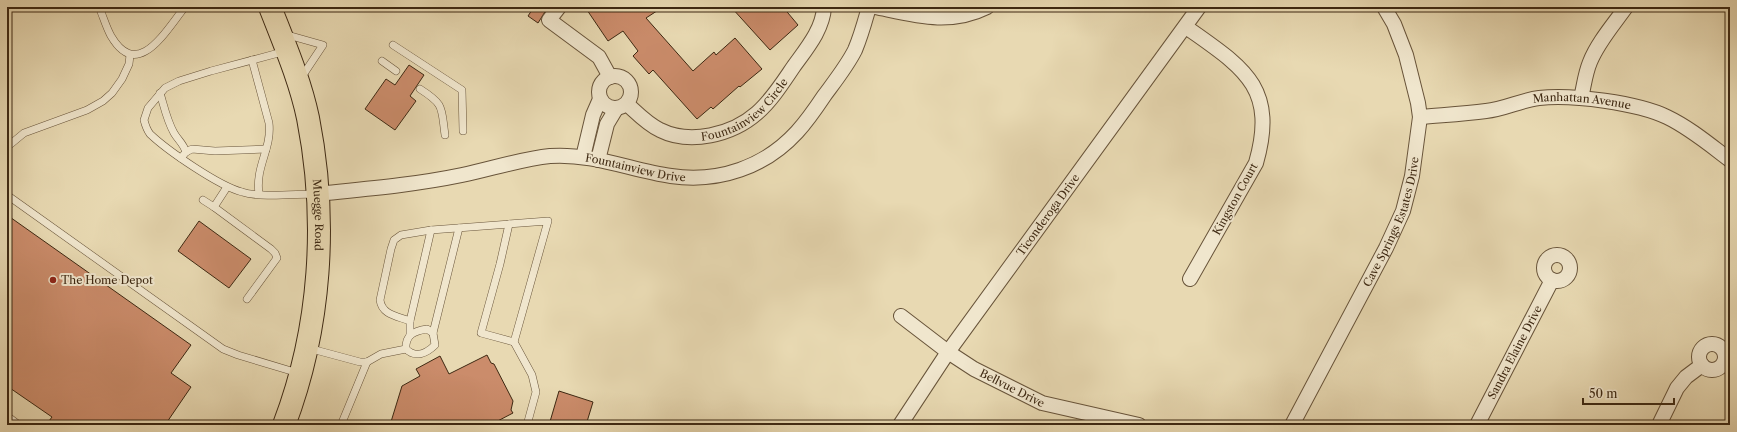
<svg xmlns="http://www.w3.org/2000/svg" width="1737" height="432" viewBox="0 0 1737 432" font-family="'Libre Caslon Text',serif">
  <style>
    .building { fill: #cb8c6b; stroke: #3d2812 }
    .lines { fill: none; stroke-linecap: round; stroke-linejoin: round }
    .service-casing { stroke: #68543a; stroke-width: 8 }
    .minor-casing { stroke: #68543a; stroke-width: 16 }
    .primary-casing { stroke: #3d2812; stroke-width: 24 }
    .service { stroke: #f0e6cd; stroke-width: 7 }
    .minor { stroke: #f0e6cd; stroke-width: 14 }
    .primary { stroke: #e8d9b2; stroke-width: 22 }
    .poi-dot { fill: #8f2418; stroke: #f0e6cd; stroke-width: 1.5 }
    .labels { text-anchor: middle; dominant-baseline: central; stroke-width: 4; stroke-linejoin: round; paint-order: stroke }
    .street-label { font-size: 11px; fill: #3d2812; stroke: #f0e6cd }
    .poi-label { font-size: 11px; fill: #3d2812; stroke: #f0e6cd; text-anchor: start }
  </style>
  <rect width="100%" height="100%" fill="#e8d9b2"/>
  <filter id="stains"><feTurbulence type="fractalNoise" baseFrequency=".005" numOctaves="4"/><feColorMatrix values="0 0 0 0 .2 0 0 0 0 .09 0 0 0 0 .02 0 0 0 .5 -.17"/></filter>
  <radialGradient id="worn" r=".72"><stop offset=".6" stop-color="#630" stop-opacity="0"/><stop offset="1" stop-color="#630" stop-opacity=".3"/></radialGradient>
  <g class="building">
    <polygon points="534,7 548,7 538,23 528,16"/>
    <polygon points="585,7 663,7 646,18 693,71 714,52 716,55 735,38 762,69 740,87 739,86 713,109 711,107 697,119 653,70 649,74 633,56 638,51 623,31 608,41"/>
    <polygon points="731,7 783,7 798,25 770,50"/>
    <polygon points="409,65 424,75 410,96 416,101 395,130 365,109 386,79 395,85"/>
    <polygon points="7,215 191,345 171,373 191,387 165,425 46,425 52,417 7,386"/>
    <polygon points="199,221 251,259 229,288 178,251"/>
    <polygon points="487,355 491,363 494,364 513,401 511,410 513,413 490,425 390,425 402,386 420,376 416,369 440,356 449,374"/>
    <polygon points="559,391 593,402 586,425 549,425"/>
  </g>
  <g class="lines">
    <defs>
      <g id="service">
        <path d="M99,7C103,16 106,27 111,36C138,82 166,30 185,7"/>
        <polyline points="284,34 323,45 301,78"/>
        <polyline points="393,45 462,90 463,131"/>
        <path d="M286,51L211,71L179,81L165,88L148,108L144,120C145,124 147,130 150,134C168,151 219,186 242,192C261,198 295,194 315,194"/>
        <path d="M252,60L269,123C272,149 255,166 259,194"/>
        <polyline points="382,61 396,71"/>
        <path d="M420,89C445,105 441,107 445,135"/>
        <path d="M160,93C164,106 167,121 174,133C178,140 183,143 186,152"/>
        <polyline points="7,147 24,133 87,110 103,101 112,93 122,79 129,64 130,55"/>
        <polyline points="181,158 186,152 192,149 215,151 266,149"/>
        <polyline points="227,187 214,207 271,249 275,253 277,258 247,299"/>
        <polyline points="7,195 223,349 238,355 298,373"/>
        <polyline points="203,200 214,207"/>
        <polyline points="509,224 500,264 481,333 514,342"/>
        <polyline points="410,321 431,230"/>
        <path d="M427,329L433,333L435,345C426,354 415,358 406,349C405,335 414,331 427,329Z"/>
        <polyline points="433,333 459,228"/>
        <path d="M410,334V321C397,316 382,315 380,300L391,249L394,240L401,235L431,230L548,221L514,342L532,375L536,392L527,425"/>
        <polyline points="308,348 360,362 367,362 381,354 406,349"/>
        <polyline points="7,416 19,425"/>
        <polyline points="341,425 367,362"/>
      </g>
      <g id="minor">
        <polyline points="559,7 549,20 599,57 610,77"/>
        <path d="M875,7C914,15 949,26 987,7"/>
        <path d="M1186,27C1242,67 1278,86 1256,163L1190,279"/>
        <circle cx="615" cy="92" r="16"/>
        <path d="M1581,98C1584,86 1585,74 1590,62C1598,42 1614,24 1626,7"/>
        <path id="s1" d="M627,104C637,113 647,124 660,130C690,145 732,135 757,113C772,100 783,82 794,66C807,48 823,29 824,7"/>
        <path id="s2" d="M1420,117C1442,115 1464,114 1486,111C1505,109 1521,100 1539,98C1572,94 1638,103 1667,117C1690,128 1710,145 1730,160"/>
        <polyline points="583,157 593,115 600,99"/>
        <polyline points="598,160 607,124 616,109"/>
        <path id="s3" d="M317,194C365,189 414,185 462,175C491,169 521,159 550,156C592,153 631,170 671,176C719,183 765,167 797,132C807,121 816,108 824,96C835,81 847,66 855,50C861,36 865,21 869,7"/>
        <circle cx="1557" cy="268" r="13"/>
        <path id="s4" d="M901,316L948,352L974,369L1042,403L1139,425"/>
        <circle cx="1712" cy="357" r="13"/>
        <path id="s5" d="M900,425L948,352L1199,7"/>
        <path id="s6" d="M1292,425L1386,248L1403,211L1412,176L1420,117L1418,103L1406,55L1394,24L1384,7"/>
        <path id="s7" d="M1477,425L1552,280"/>
        <polyline points="1659,425 1677,388 1686,377 1702,365"/>
      </g>
      <g id="primary">
        <path id="s8" d="M270,7C284,43 300,80 308,118C328,220 321,328 284,425"/>
      </g>
    </defs>
    <use href="#service" class="service-casing"/>
    <use href="#minor" class="minor-casing"/>
    <use href="#primary" class="primary-casing"/>
    <use href="#service" class="service"/>
    <use href="#minor" class="minor"/>
    <use href="#primary" class="primary"/>
  </g>
  <circle class="poi-dot" cx="53" cy="280" r="4"/>
  <g class="labels">
    <g class="street-label">
      <text stroke="none"><textPath href="#s2" startOffset="164">Manhattan Avenue</textPath></text>
      <text stroke="none"><textPath href="#s1" startOffset="137">Fountainview Circle</textPath></text>
      <text stroke="none"><textPath href="#s3" startOffset="323">Fountainview Drive</textPath></text>
      <text transform="translate(1235 199) rotate(-61)">Kingston Court</text>
      <text stroke="none"><textPath href="#s8" startOffset="215">Muegge Road</textPath></text>
      <text stroke="none"><textPath href="#s5" startOffset="257">Ticonderoga Drive</textPath></text>
      <text stroke="none"><textPath href="#s6" startOffset="227">Cave Springs Estates Drive</textPath></text>
      <text stroke="none"><textPath href="#s7" startOffset="82">Sandra Elaine Drive</textPath></text>
      <text stroke="none"><textPath href="#s4" startOffset="133">Bellvue Drive</textPath></text>
    </g>
    <g class="poi-label">
      <text x="61" y="280">The Home Depot</text>
    </g>
  </g>
  <rect width="1737" height="432" fill="none" stroke="#e8d9b2" stroke-width="24"/>
  <rect x="8" y="8" width="1721" height="416" fill="none" stroke="#3d2812" stroke-width="2"/>
  <rect x="12" y="12" width="1713" height="408" fill="none" stroke="#3d2812"/>
  <path d="M1583 398v6h91v-6" fill="none" stroke="#3d2812" stroke-width="2"/>
  <text x="1589" y="398" font-size="12" fill="#3d2812" stroke="#f0e6cd" stroke-width="3" paint-order="stroke">50 m</text>
  <rect width="100%" height="100%" filter="url(#stains)"/>
  <rect width="100%" height="100%" fill="url(#worn)"/>
</svg>
